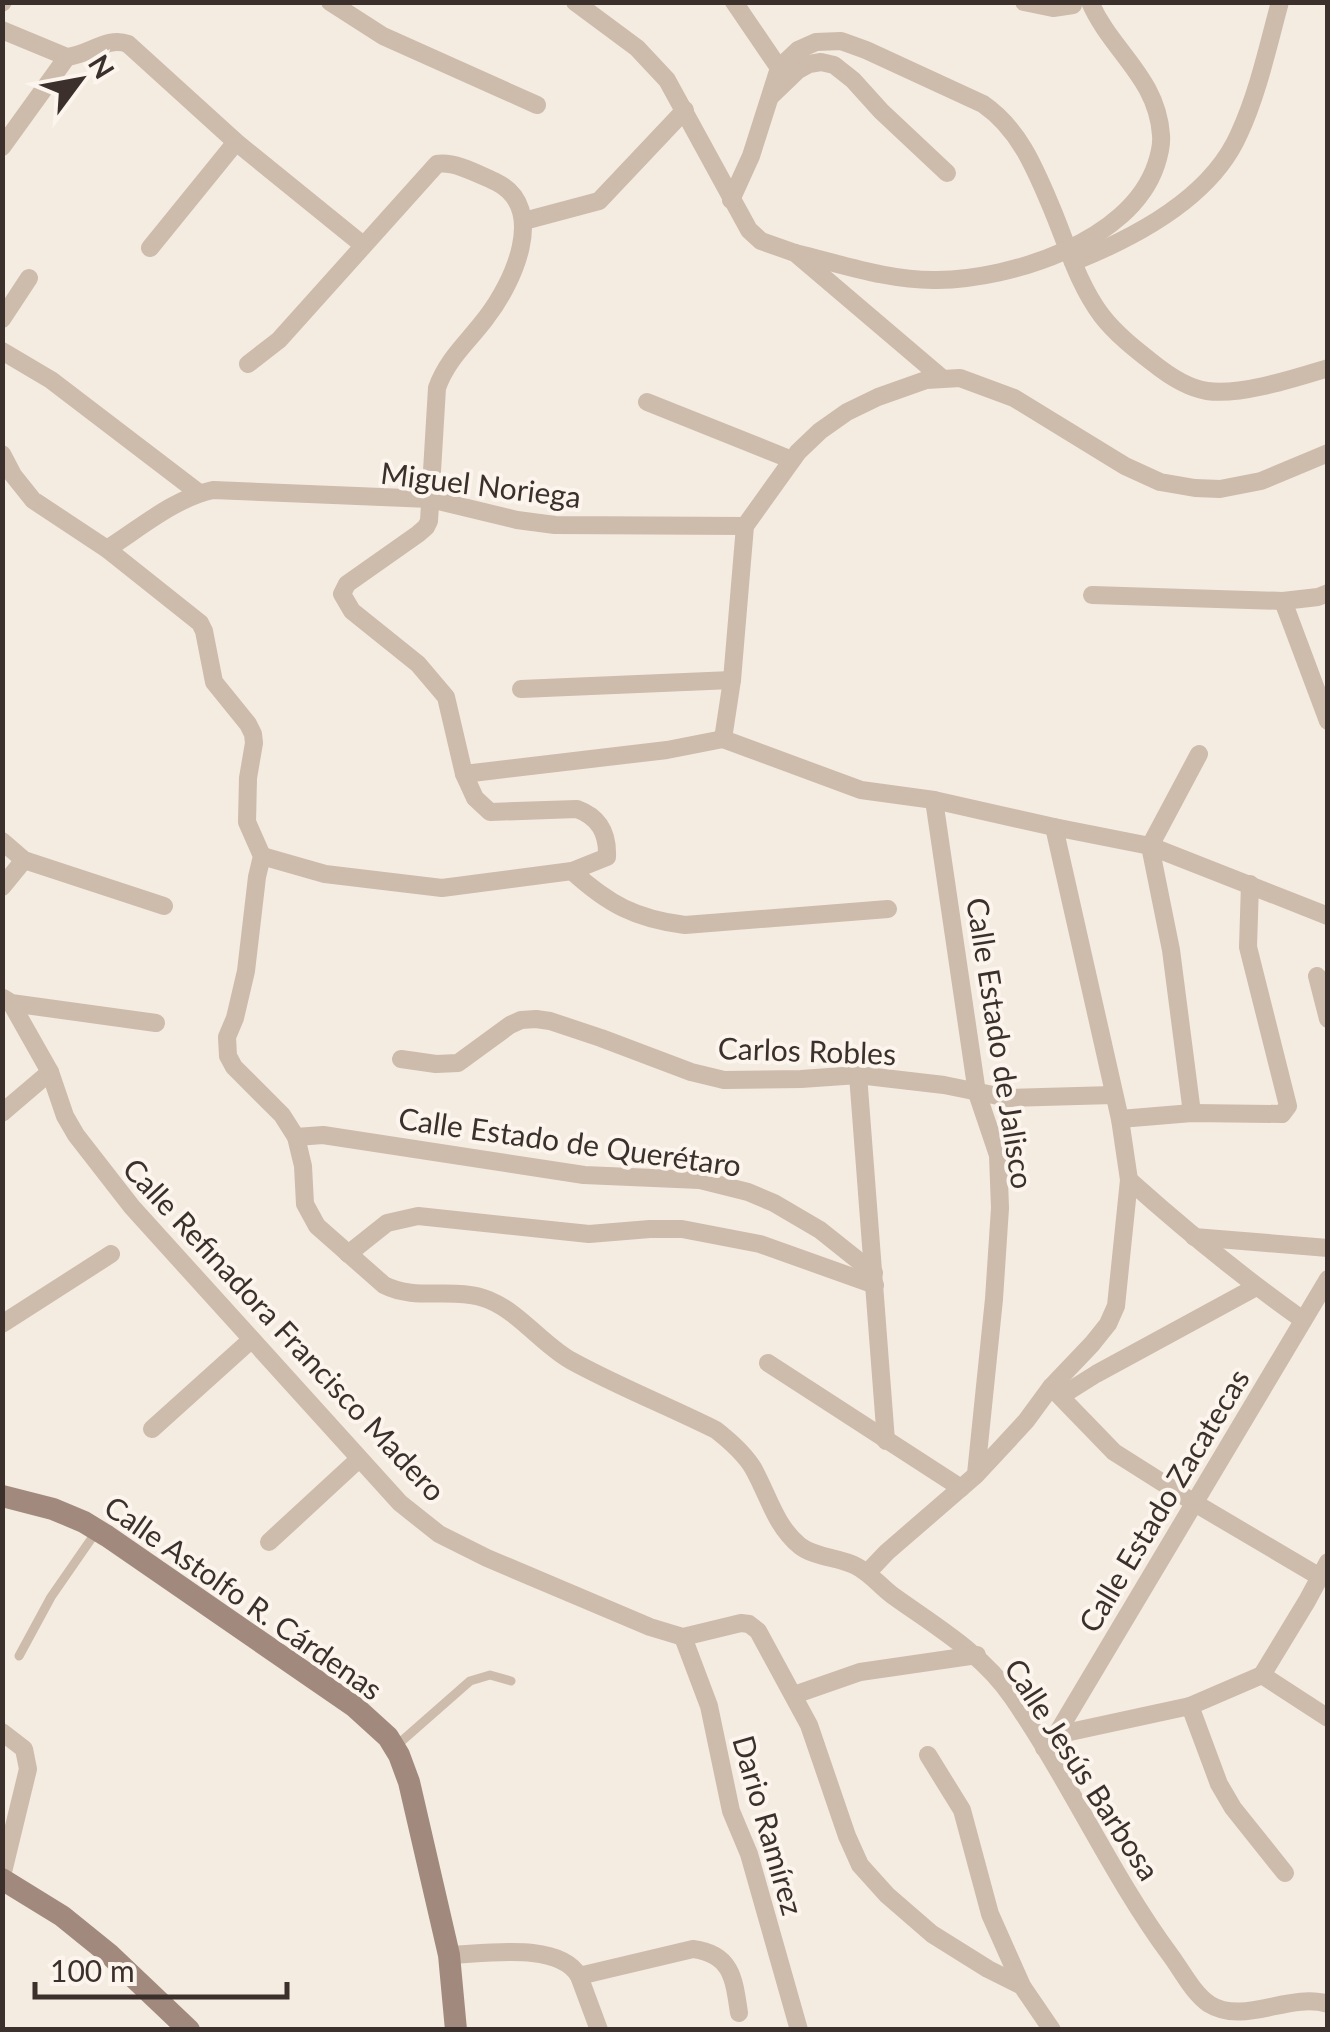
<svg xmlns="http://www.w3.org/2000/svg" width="1330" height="2032" viewBox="0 0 1330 2032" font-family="Lato,sans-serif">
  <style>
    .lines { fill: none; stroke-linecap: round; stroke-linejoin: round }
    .lane { stroke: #cdbbac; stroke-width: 9 }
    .street { stroke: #cdbbac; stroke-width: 18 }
    .secondary { stroke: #a18a7d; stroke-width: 22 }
    .labels { text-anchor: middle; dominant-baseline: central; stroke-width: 8; stroke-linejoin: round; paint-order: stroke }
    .street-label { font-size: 30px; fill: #3b302b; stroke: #fbf5ee }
  </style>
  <rect width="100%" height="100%" fill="#f4ebe1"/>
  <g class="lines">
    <g class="lane">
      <polyline points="19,1656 51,1597 96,1532"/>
      <polyline points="396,1746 470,1681 490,1675 511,1681"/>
    </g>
    <g class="street">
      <polyline points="330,2 383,36 537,105"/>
      <polyline points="575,2 637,48 667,80 749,230 761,241 795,253 942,378"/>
      <polyline points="734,2 779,68"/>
      <polyline points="1024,2 1053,8 1073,5"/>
      <polyline points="2,3 3,2"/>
      <path d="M2,30L67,57C89,55 107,36 128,44L236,142L363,245"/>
      <polyline points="771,96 798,70 809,64 821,62 834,65 853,80 881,111 947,173"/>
      <polyline points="2,147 67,57"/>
      <path d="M731,200L751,156L779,68L798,50L816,42L841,41L866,50L983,104C1018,128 1034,166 1050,204C1066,241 1077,283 1102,316C1116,334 1135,349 1153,363C1168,375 1187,388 1207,391C1240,396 1295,378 1328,368"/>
      <polyline points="524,221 599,201 685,110"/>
      <polyline points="150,248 236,142"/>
      <path d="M795,253C841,264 890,281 937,280C1011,279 1130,242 1156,165C1159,156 1162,145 1161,135C1157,77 1111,51 1090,2"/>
      <path d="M1073,262C1134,238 1211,198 1239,134C1258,93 1268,46 1280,2"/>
      <polyline points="2,319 29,278"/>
      <polyline points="2,351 51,380 199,493"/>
      <path d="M248,364L279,340L437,164C455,161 480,175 496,182C549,208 512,285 486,318C468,342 447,359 437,388L429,521L426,527L418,534L347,584L342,594L352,611L418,664L446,697L464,774L475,798L490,812L577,809C599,817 608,833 607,857L572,871L442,888L325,874L262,856"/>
      <polyline points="647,402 792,460"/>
      <polyline points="1328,453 1261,481 1220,489 1195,488 1160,482 1125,466 1014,398 960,378 926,380 878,397 847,412 820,431 798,452 745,526 732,680 723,739 861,790 934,800 1054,827 1150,846 1328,916"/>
      <path d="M2,454L13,475L33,500L107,549L200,623L204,631L214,682L248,724L253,734L254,743L248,778L247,822L262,856L257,877L246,971L235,1018L227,1037L228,1056L234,1067L282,1115L296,1137L303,1166L305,1204L317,1226L384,1285C417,1302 455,1286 489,1300C520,1313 541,1343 570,1360C617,1386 668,1406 716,1430C730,1441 744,1453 753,1468C768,1494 775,1526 800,1546C816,1558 838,1557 856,1566C870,1573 880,1586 892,1595C935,1626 982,1653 1012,1697C1070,1781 1111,1875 1171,1956C1182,1971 1193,1993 1209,2004C1244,2026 1289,1992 1328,2004"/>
      <path d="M107,549C140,528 175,498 213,490L430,499L517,520L555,525L745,526"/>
      <polyline points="1092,595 1283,601 1318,597 1328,593"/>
      <polyline points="1283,601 1328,721"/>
      <polyline points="521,689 732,680"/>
      <polyline points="464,774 667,750 723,739"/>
      <polyline points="934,800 977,1093 998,1155 1000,1208 994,1299 976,1474"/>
      <polyline points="2,841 24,860 164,906"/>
      <path d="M572,871C608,904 636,919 685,925L888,909"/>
      <polyline points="2,887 24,860"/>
      <polyline points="1317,976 1328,1019"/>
      <polyline points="3,998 11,1003 156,1023"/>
      <polyline points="11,1003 50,1072 65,1116 76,1135 132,1207 400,1503 439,1534 487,1558 650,1627 683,1637 741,1623 749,1624 758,1631 809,1725 847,1836 860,1865 887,1895 932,1934 988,1969 1022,1986"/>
      <polyline points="401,1059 436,1064 458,1063 510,1025 521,1020 536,1019 550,1021 601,1038 691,1072 724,1080 801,1079 858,1075 944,1085 1008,1098 1113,1095"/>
      <polyline points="858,1075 886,1441"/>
      <polyline points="2,1113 50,1072"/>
      <polyline points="1192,1113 1171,950 1150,846 1199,754"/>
      <polyline points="1120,1119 1192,1113 1282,1114 1288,1106 1248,947 1250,884"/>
      <polyline points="296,1137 323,1135 584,1175 700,1180 748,1192 774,1203 820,1230 874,1273"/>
      <path d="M1129,1180C1185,1230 1242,1277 1303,1320"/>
      <polyline points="1194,1237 1328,1248"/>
      <polyline points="348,1254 387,1223 418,1216 589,1234 650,1229 682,1229 760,1244 875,1285"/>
      <polyline points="2,1324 111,1254"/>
      <polyline points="768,1363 961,1488"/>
      <polyline points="1051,1387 1114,1452 1193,1502 1320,1577"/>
      <polyline points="1061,1396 1096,1374 1256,1287"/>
      <polyline points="152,1429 251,1340"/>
      <polyline points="269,1542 359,1459"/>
      <polyline points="867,1573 887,1552 976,1475 1026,1421 1051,1387 1092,1344 1108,1324 1116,1306 1129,1180 1120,1119 1054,827"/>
      <polyline points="683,1637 709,1706 731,1811 749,1854 799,2030"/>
      <polyline points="1262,1675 1328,1718"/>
      <polyline points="794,1695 860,1672 977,1655"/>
      <polyline points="1190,1706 1219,1784 1233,1808 1285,1873"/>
      <polyline points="2,1732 24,1749 28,1769 2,1876"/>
      <polyline points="1056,1735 1190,1706 1262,1675 1307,1601 1328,1562"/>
      <polyline points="1044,1748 1056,1735 1328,1279"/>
      <polyline points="928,1755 962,1810 990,1914 1022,1986 1052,2030"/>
      <path d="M449,1955C484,1954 559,1941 579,1976L693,1949C732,1954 734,1979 739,2013"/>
      <polyline points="579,1976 599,2030"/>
    </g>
    <g class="secondary">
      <polyline points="2,1496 53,1509 84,1522 107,1536 355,1707 388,1737 399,1755 409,1782 449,1955 456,2030"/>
      <polyline points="2,1879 62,1916 109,1954 189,2030"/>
    </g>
  </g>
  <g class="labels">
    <g class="street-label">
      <text transform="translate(481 484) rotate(7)">Miguel Noriega</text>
      <text transform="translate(1001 1043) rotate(81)">Calle Estado de Jalisco</text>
      <text transform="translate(807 1050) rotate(2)">Carlos Robles</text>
      <text transform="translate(570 1141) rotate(8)">Calle Estado de Querétaro</text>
      <text transform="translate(285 1329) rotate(47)">Calle Refinadora Francisco Madero</text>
      <text transform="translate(1163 1500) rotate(-59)">Calle Estado Zacatecas</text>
      <text transform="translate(244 1597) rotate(35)">Calle Astolfo R. Cárdenas</text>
      <text transform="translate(1083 1769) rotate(57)">Calle Jesús Barbosa</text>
      <text transform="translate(769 1825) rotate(74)">Dario Ramírez</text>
    </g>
  </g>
  <rect width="1330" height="2032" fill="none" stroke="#3b302b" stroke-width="10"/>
  <g transform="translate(80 80) rotate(58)" stroke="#fbf5ee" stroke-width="8" paint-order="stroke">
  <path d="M0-8L18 38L0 25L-18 38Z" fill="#3b302b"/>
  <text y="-15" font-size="28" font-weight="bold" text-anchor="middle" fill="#3b302b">N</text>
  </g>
  <path d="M35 1982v15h252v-15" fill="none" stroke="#3b302b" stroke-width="5"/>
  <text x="50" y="1982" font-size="30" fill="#3b302b" stroke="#fbf5ee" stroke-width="8" paint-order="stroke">100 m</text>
</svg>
